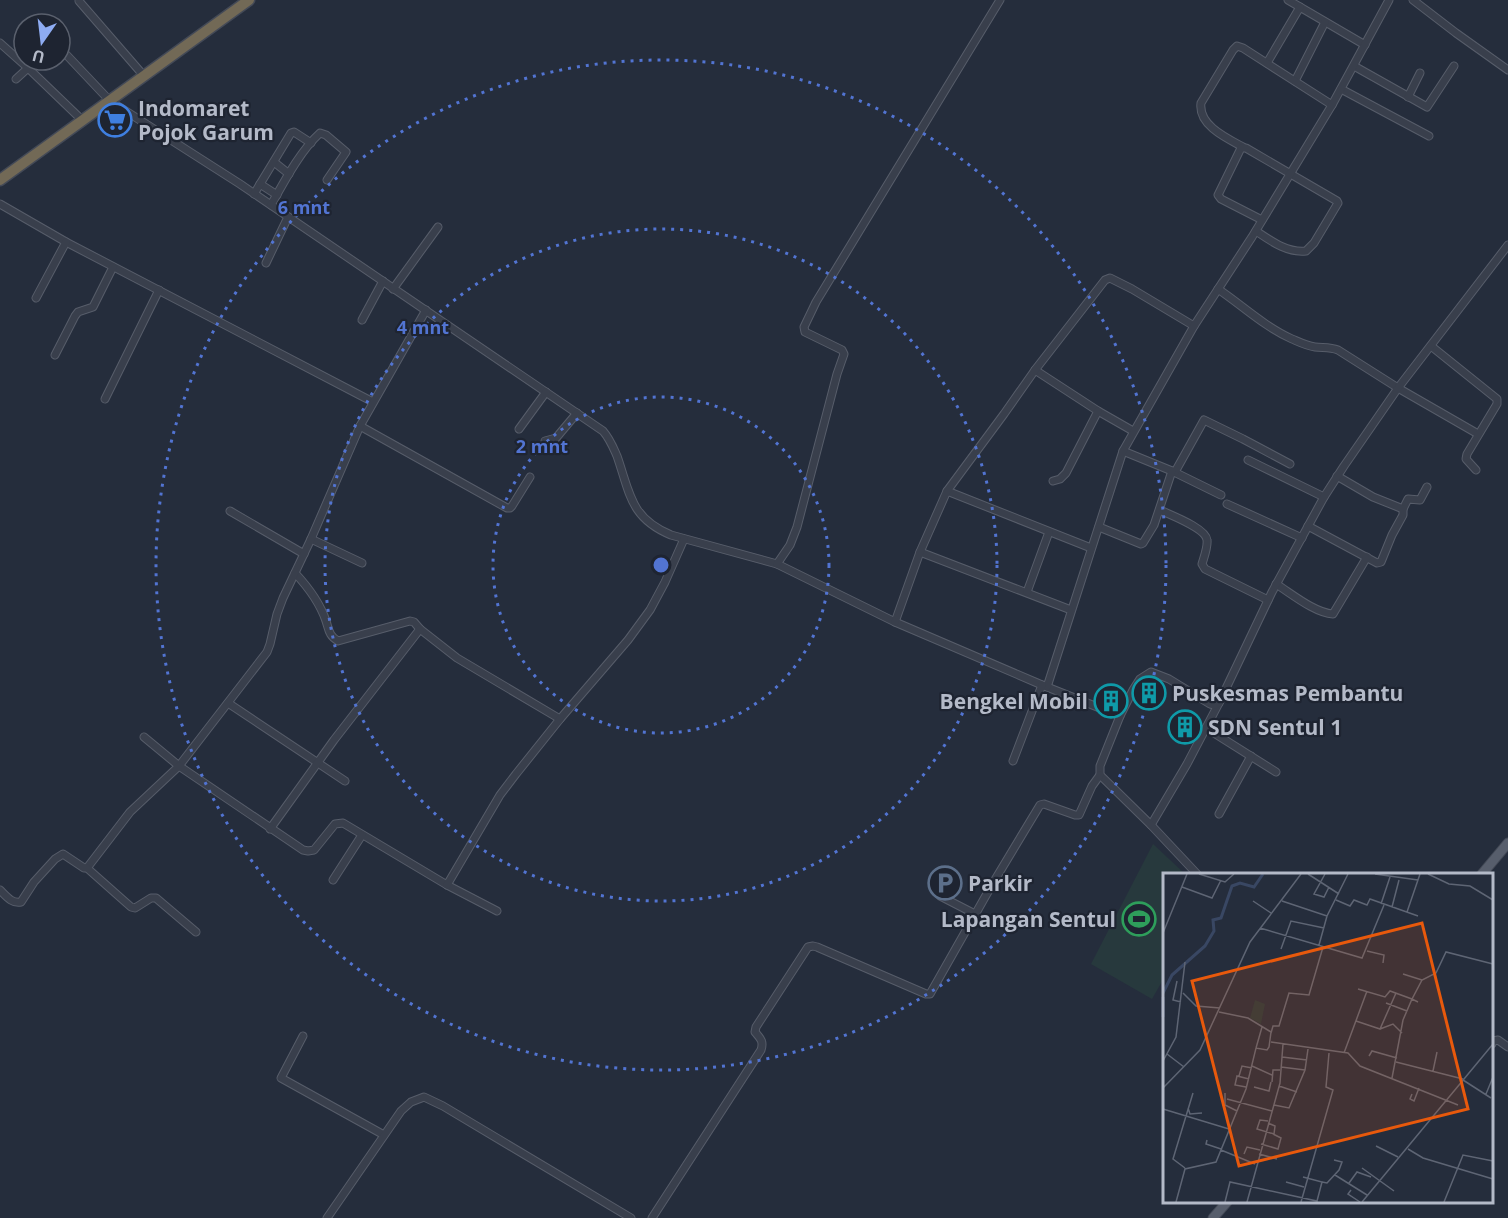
<svg xmlns="http://www.w3.org/2000/svg" width="1508" height="1218" viewBox="0 0 1508 1218" font-family="'Open Sans',sans-serif">
  <style>
    .green { fill: #27393d }
    .lines { fill: none; stroke-linecap: round; stroke-linejoin: round }
    .minor-casing { stroke: #575d6a; stroke-width: 9 }
    .major-casing { stroke: #424855; stroke-width: 11 }
    .highway-casing { stroke: #444a57; stroke-width: 13 }
    .minor { stroke: #393f4c; stroke-width: 7 }
    .major { stroke: #575e6c; stroke-width: 9 }
    .highway { stroke: #726956; stroke-width: 10 }
    .ring { fill: none; stroke: #5274d2; stroke-width: 3; stroke-dasharray: 3 6 }
    .labels { text-anchor: middle; dominant-baseline: central; stroke-width: 4.5; stroke-linejoin: round; paint-order: stroke }
    .poi-label { font-size: 21px; font-weight: bold; fill: #b4bac8; stroke: #1e2431; text-anchor: start }
    .inset-river { fill: none; stroke: #394763; stroke-width: 3 }
    .inset-road { fill: none; stroke: #5e6574; stroke-width: 1.5 }
    .view { fill: #e8590c; fill-opacity: 0.15; stroke: #e8590c; stroke-width: 3 }
    .inset-edge { fill: none; stroke: #b4bac8; stroke-width: 3 }
    .centre { fill: #5274d2; stroke: #1e2431; stroke-width: 3 }
    .ring-label { font-size: 18px; text-anchor: middle; font-weight: bold; fill: #5274d2; stroke: #1e2431; stroke-width: 4.5; stroke-linejoin: round; paint-order: stroke }
  </style>
  <rect width="100%" height="100%" fill="#252d3c"/>
  <polygon class="green" points="1153,844 1185,874 1164,874 1164,978 1152,999 1091,964"/>
  <g class="lines">
    <defs>
      <g id="minor">
        <polyline points="1288,0 1365,45"/>
        <polyline points="1413,0 1456,33 1508,70"/>
        <polyline points="79,1 144,76"/>
        <polyline points="0,43 28,68"/>
        <path d="M60,48L110,101L240,184L603,431C610,439 613,447 617,456C630,493 630,518 671,535L777,564L895,622L1042,685L1120,716"/>
        <polyline points="1267,63 1300,7"/>
        <polyline points="1354,66 1427,107 1454,66"/>
        <polyline points="16,79 28,68 82,120"/>
        <polyline points="1295,81 1325,22"/>
        <polyline points="1341,89 1429,136"/>
        <polyline points="1408,97 1420,73"/>
        <path d="M1243,147C1226,138 1198,125 1201,103L1233,50L1237,46L1243,48L1332,105"/>
        <polyline points="274,162 289,174"/>
        <polyline points="260,184 277,195"/>
        <polyline points="254,194 291,133 294,132 311,143"/>
        <polyline points="0,204 66,242 373,402"/>
        <path d="M271,205C284,182 300,151 320,133L326,135L346,152L327,180"/>
        <path d="M1256,231C1271,241 1287,253 1306,251L1314,243L1338,203L1337,201L1246,148H1241L1218,195L1221,199L1262,220"/>
        <polyline points="266,263 288,217"/>
        <polyline points="393,289 438,227"/>
        <path d="M1218,289C1243,306 1265,327 1292,339C1299,342 1307,346 1315,347C1323,348 1330,347 1338,350L1398,388L1478,434"/>
        <polyline points="36,298 66,242"/>
        <polyline points="362,320 383,281"/>
        <polyline points="1431,346 1497,399 1497,404 1467,454 1466,459 1476,470"/>
        <polyline points="55,355 75,316 78,312 93,307 113,267"/>
        <polyline points="1035,370 1098,411 1133,431"/>
        <polyline points="105,399 159,290"/>
        <polyline points="360,426 507,508 510,508 512,506 530,477"/>
        <polyline points="519,429 546,392"/>
        <polyline points="545,441 556,438 577,413"/>
        <polyline points="1123,451 1172,471 1221,495"/>
        <polyline points="1248,460 1324,497"/>
        <polyline points="1175,472 1204,420 1243,439 1290,464"/>
        <polyline points="1053,481 1060,479 1066,473 1098,411"/>
        <polyline points="947,491 1091,548"/>
        <polyline points="1227,504 1302,538"/>
        <polyline points="1403,509 1408,499 1420,500 1427,487"/>
        <path d="M1160,510C1170,515 1206,528 1207,540C1208,547 1204,557 1202,564L1205,569L1268,600"/>
        <polyline points="230,511 304,554"/>
        <polyline points="1308,526 1377,563 1381,562 1392,535 1403,515 1403,509 1373,497 1337,476"/>
        <polyline points="1099,527 1141,544 1143,543 1154,525 1172,471"/>
        <polyline points="311,539 362,563"/>
        <polyline points="920,552 1071,610"/>
        <polyline points="777,564 790,545 797,527 837,374 844,354 842,350 805,332 804,327 816,302 1000,0"/>
        <path d="M295,573C308,587 320,603 326,621C329,630 329,636 338,641L410,621L414,622L420,629"/>
        <path d="M1276,584C1292,594 1315,613 1333,614L1367,557"/>
        <polyline points="1027,592 1049,532"/>
        <polyline points="895,622 920,552 947,491 1004,414 1035,370 1105,280 1110,278 1132,289 1194,326"/>
        <polyline points="1047,687 1123,451 1194,326 1252,237 1332,105 1389,0"/>
        <polyline points="228,703 345,781"/>
        <polyline points="1206,728 1276,772"/>
        <polyline points="144,737 179,766 267,652 270,644 277,614 283,598 311,539 360,426 426,310"/>
        <polyline points="1013,761 1042,685"/>
        <polyline points="1219,814 1251,756"/>
        <polyline points="1151,825 1187,764 1219,703"/>
        <polyline points="270,829 334,740 420,629 457,658 560,719"/>
        <polyline points="87,868 130,812 179,766 303,850 308,851 314,850 335,824 343,823 447,885 497,911"/>
        <polyline points="1197,874 1151,825 1100,775 1100,766 1120,716 1133,690 1140,679 1151,672 1169,679 1210,704 1215,705 1219,703 1272,592 1324,497 1344,466 1398,388 1508,245"/>
        <polyline points="333,880 362,835"/>
        <polyline points="447,885 500,795 516,774 560,719 628,640 650,610 665,582 684,539"/>
        <path d="M0,890C6,896 12,904 21,902L34,882L55,859L63,854L84,868H87L131,907L135,908L151,898H156L196,932"/>
        <polyline points="940,896 975,914"/>
        <polyline points="303,1036 281,1078 384,1135"/>
        <polyline points="1492,1044 1493,1041 1498,1040 1508,1047"/>
        <polyline points="327,1218 401,1111 411,1102 424,1097 443,1106 631,1218"/>
        <path d="M652,1218L761,1050C764,1041 760,1038 755,1032L756,1027L808,947L813,946L817,947L926,994H930L993,883L1040,805L1044,804L1075,815H1079L1092,786L1100,775"/>
      </g>
      <g id="major">
        <polyline points="1482,874 1508,843"/>
        <polyline points="1213,1218 1227,1202"/>
      </g>
      <polyline id="highway" points="0,180 249,0"/>
    </defs>
    <use href="#minor" class="minor-casing"/>
    <use href="#major" class="major-casing"/>
    <use href="#highway" class="highway-casing"/>
    <use href="#minor" class="minor"/>
    <use href="#major" class="major"/>
    <use href="#highway" class="highway"/>
  </g>
  <g class="ring">
    <circle cx="661" cy="565" r="168"/>
    <circle cx="661" cy="565" r="336"/>
    <circle cx="661" cy="565" r="505"/>
  </g>
  <defs>
    <symbol id="supermarket-ring" viewBox="-11 -11 22 22"><circle r="9.5" fill="#1e2431" stroke="#3f7fe0" stroke-width="1.5"/><path d="M-6-5.5h2.5l.6 2H6L4.5 2H-2.5L-4.4-4H-6ZM-1.5 3.2a1.3 1.3 0 1 0 .1 0ZM3 3.2a1.3 1.3 0 1 0 .1 0Z" fill="#3f7fe0"/></symbol>
    <symbol id="building-ring" viewBox="-11 -11 22 22"><circle r="9.5" fill="#1e2431" stroke="#0f9aa8" stroke-width="1.5"/><path d="M-4-6H4V6H1V3H-1V6H-4ZM-2.5-4.3h1.7v1.8h-1.7ZM.8-4.3h1.7v1.8H.8ZM-2.5-1h1.7V.8h-1.7ZM.8-1h1.7V.8H.8Z" fill="#0f9aa8"/></symbol>
    <symbol id="parking-ring" viewBox="-11 -11 22 22"><circle r="9.5" fill="#1e2431" stroke="#5c6f8a" stroke-width="1.5"/><path d="M-3.5-5.5H1a3.5 3.5 0 0 1 0 7H-1V5.5H-3.5ZM-1-3.4V-.6H.8a1.4 1.4 0 0 0 0-2.8Z" fill="#5c6f8a"/></symbol>
    <symbol id="stadium-ring" viewBox="-11 -11 22 22"><circle r="9.5" fill="#1e2431" stroke="#2e9e5b" stroke-width="1.5"/><path d="M0-5a6.5 5 0 1 0 0 10a6.5 5 0 1 0 0-10ZM-3.5-1.8h7v3.6h-7Z" fill="#2e9e5b"/></symbol>
  </defs>
  <g fill-rule="evenodd">
    <use href="#supermarket-ring" x="96" y="101" width="38" height="38"/>
    <use href="#building-ring" x="1130" y="674" width="38" height="38"/>
    <use href="#building-ring" x="1092" y="682" width="38" height="38"/>
    <use href="#building-ring" x="1166" y="708" width="38" height="38"/>
    <use href="#parking-ring" x="926" y="864" width="38" height="38"/>
    <use href="#stadium-ring" x="1120" y="900" width="38" height="38"/>
  </g>
  <g class="labels">
    <g class="poi-label">
      <text x="138" y="108">Indomaret<tspan x="138" dy="24">Pojok Garum</tspan></text>
      <text x="1172" y="693">Puskesmas Pembantu</text>
      <text x="1088" y="701" text-anchor="end">Bengkel Mobil</text>
      <text x="1208" y="727">SDN Sentul 1</text>
      <text x="968" y="883">Parkir</text>
      <text x="1116" y="919" text-anchor="end">Lapangan Sentul</text>
    </g>
  </g>
  <g transform="translate(1163 873)">
    <rect width="330" height="330" fill="#252d3c"/>
    <path d="M92,127L102,131L98,151L87,145Z" fill="#27393d"/>
    <path class="inset-river" d="M0,120L9,102L42,73L51,58L50,47L58,45L69,13L77,10L91,14L100,1M0,124V144"/>
    <path class="inset-road" d="M36,1L62,9L71,1M145,1L176,21M162,1L151,21L161,24L166,14M212,1L255,7M265,1L286,11L307,13L330,27M19,14L49,25L58,7M173,27L187,33L191,27L204,32L207,26L255,43M90,28L108,40M119,28L164,43M218,31L227,4M229,34L236,7M244,39L257,1M97,55L199,85L221,32M0,60L24,1M156,72L164,43L185,1M118,76L128,48L161,55M204,78L221,82L220,90M240,101L259,107M14,108L10,127L18,129M195,116L222,124L227,118L249,126L259,107L273,100L283,79L330,91M20,120L33,133L57,135M223,130L244,138M193,148L217,156L233,120M217,156L230,151L239,160M108,160L110,153H116L126,120L146,122L160,74M108,169L185,180L197,193L295,232M93,175L99,154M181,180L204,118M4,181L21,194M206,183L209,178L234,185M119,184L144,187M0,188L13,164L22,89M233,189L300,206M89,193L109,202M118,194L142,197M270,198L274,179M76,203L79,193L89,195M229,205L240,147L249,126L255,129M300,207L328,225M109,209L110,197H117M116,213L134,219M83,214L72,212L74,203L86,206M91,214L106,218L108,209M0,215L37,177L87,69L138,1M62,220V232L74,238M249,221L247,226L251,228L256,215M323,221L330,204M64,226L109,238M111,232L126,235L142,197L145,176M25,235L27,241L39,240M0,236L66,256M105,250L112,253L111,261L94,256L97,247L105,248M44,267L43,271L58,276M98,271L115,276L118,265L110,261M213,273L235,284M245,276L260,285L330,306M58,277L92,291M81,281L84,274L97,277M96,281L114,286M22,295L10,286L30,220M199,295L231,318M172,302L204,322M123,309L141,314M159,309L164,310L176,297L179,289L171,287M186,310L194,299L208,304M188,317L185,321L197,329M13,329L22,296L53,289L83,216L93,175L104,177L106,174L108,159L85,145L56,139M62,329L67,309L154,328L159,309L140,304M84,329L117,210L120,171M138,329L170,217L163,214L166,180M199,329L330,171M281,329L300,282L330,288"/>
    <path class="view" d="M259,50L305,236L76,293L29,108Z"/>
    <rect width="330" height="330" class="inset-edge"/>
  </g>
  <circle cx="661" cy="565" r="9" class="centre"/>
  <g class="ring-label">
    <text x="304" y="214">6 mnt</text>
    <text x="423" y="334">4 mnt</text>
    <text x="542" y="453">2 mnt</text>
  </g>
  <g transform="translate(42 42) rotate(194)"><circle r="28" fill="#1e2431" stroke="#5a606d" stroke-width="1.5"/>
  <path d="M0-4.5L10 22L0 15L-10 22Z" fill="#8eacf3"/>
  <text y="-9" font-size="16" font-weight="bold" text-anchor="middle" fill="#b4bac8">U</text>
  </g>
</svg>
